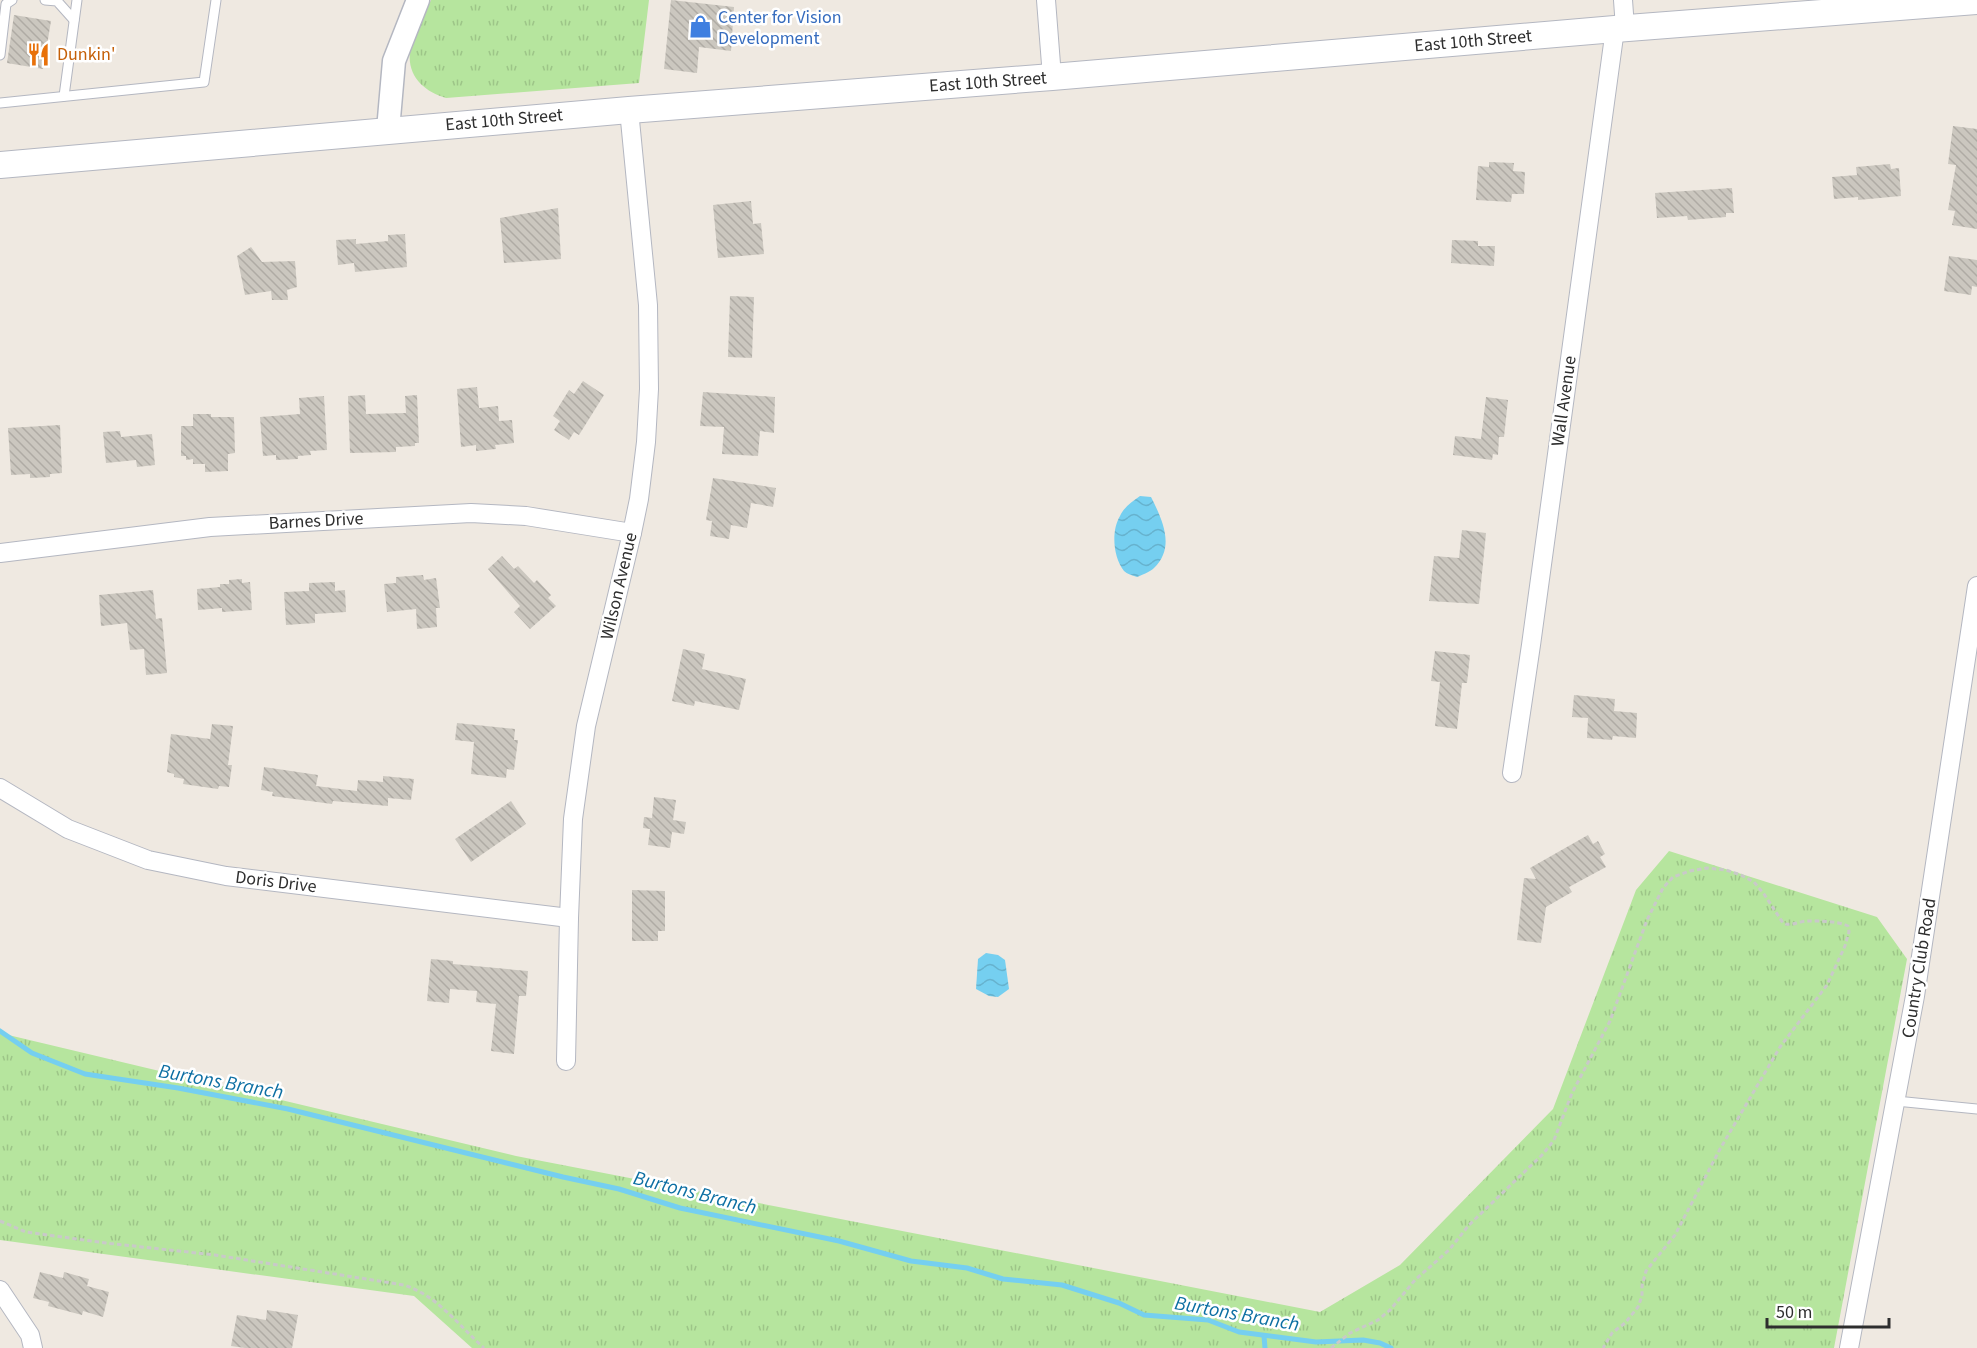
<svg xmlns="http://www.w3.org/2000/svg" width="1977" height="1348" viewBox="0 0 1977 1348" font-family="'Source Sans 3',sans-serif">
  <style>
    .grass { fill: url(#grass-tufts) }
    .water { fill: url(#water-waves) }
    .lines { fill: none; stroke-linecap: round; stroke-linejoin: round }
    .stream { stroke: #75cff0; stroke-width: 5 }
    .building { fill: url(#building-back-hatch) }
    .service-casing { stroke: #b4b7c1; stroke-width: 11 }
    .minor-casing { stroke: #b4b7c1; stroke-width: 20 }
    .tertiary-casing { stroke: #b4b7c1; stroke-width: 25 }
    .secondary-casing { stroke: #b4b7c1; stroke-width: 28 }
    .path { stroke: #c9c9c9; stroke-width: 3; stroke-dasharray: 4.5 3; stroke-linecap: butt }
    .service { stroke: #fff; stroke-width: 9 }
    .minor { stroke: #fff; stroke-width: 18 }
    .tertiary { stroke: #fff; stroke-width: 22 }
    .secondary { stroke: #fff; stroke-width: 26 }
    .labels { text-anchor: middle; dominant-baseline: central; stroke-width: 5; stroke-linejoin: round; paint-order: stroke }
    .shop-label { font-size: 18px; fill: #366cbe; stroke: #fff; text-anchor: start }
    .street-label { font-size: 18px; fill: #2e2e2e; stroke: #fff }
    .food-label { font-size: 18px; fill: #c56008; stroke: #fff; text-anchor: start }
    .water-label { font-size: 20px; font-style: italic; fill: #0d6fa3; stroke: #fff }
  </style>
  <defs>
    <pattern id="grass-tufts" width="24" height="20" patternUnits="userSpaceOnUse" patternTransform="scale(1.5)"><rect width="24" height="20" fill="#b6e59e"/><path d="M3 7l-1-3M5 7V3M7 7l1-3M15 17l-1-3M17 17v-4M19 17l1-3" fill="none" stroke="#9dc588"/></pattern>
    <pattern id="water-waves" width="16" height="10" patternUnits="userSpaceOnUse" patternTransform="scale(1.5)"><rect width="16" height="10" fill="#75cff0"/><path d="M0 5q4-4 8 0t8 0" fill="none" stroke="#66b2ce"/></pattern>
    <pattern id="building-back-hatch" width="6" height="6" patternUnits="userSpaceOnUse" patternTransform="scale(1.5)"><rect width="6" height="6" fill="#cbc7bf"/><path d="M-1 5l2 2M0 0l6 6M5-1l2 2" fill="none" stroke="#afaba4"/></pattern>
  </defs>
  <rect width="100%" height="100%" fill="#efe9e1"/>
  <g class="grass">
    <path d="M431,0H649L639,83L446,98C425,92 407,77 410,52C412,34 424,16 431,0Z"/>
    <polygon points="1669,851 1877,917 1907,959 1834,1348 472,1348 414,1296 0,1240 0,1033 516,1156 1320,1312 1400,1265 1553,1109 1636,890"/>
  </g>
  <g class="water">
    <path d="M1140,496L1151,497C1162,519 1176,547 1154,568C1150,572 1142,575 1137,577C1132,575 1127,574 1124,571C1113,557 1111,531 1120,516C1124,507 1132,502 1140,496Z"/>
    <polygon points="986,953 998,955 1005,960 1009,989 998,997 989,996 976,989 978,959"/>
  </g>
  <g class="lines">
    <g class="stream">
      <polyline points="0,1031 32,1053 85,1074 178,1088 288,1109 563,1177 619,1189 680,1208 839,1241 911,1261 967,1268 1003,1279 1062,1285 1119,1303 1144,1315 1208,1320 1239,1332 1316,1342 1363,1340 1380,1343 1391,1348"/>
      <polyline points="1264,1336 1265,1348"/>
    </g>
  </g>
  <g class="building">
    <polygon points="671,0 734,7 731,51 699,47 697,73 664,69"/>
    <polygon points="14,15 51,21 43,69 7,63"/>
    <polygon points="1953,126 1977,129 1977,229 1952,225 1955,211 1948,210 1956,165 1948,164"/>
    <polygon points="1489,162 1514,163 1513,171 1525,172 1524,194 1512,194 1511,202 1476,200 1478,166 1489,167"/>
    <polygon points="1890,164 1891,169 1899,168 1901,196 1858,200 1858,197 1834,199 1832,177 1857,175 1856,167"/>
    <polygon points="1732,188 1734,213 1726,213 1726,217 1688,220 1687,216 1657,218 1655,193"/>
    <polygon points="751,201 753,224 761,223 764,254 718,258 713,205"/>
    <polygon points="558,208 561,259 504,263 500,218"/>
    <polygon points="405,234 407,267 355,272 354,263 338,265 336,240 356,239 356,244 388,241 388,235"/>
    <polygon points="1452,240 1478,241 1478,246 1495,246 1494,266 1451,263"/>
    <polygon points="251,247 262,262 295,261 297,287 287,290 288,300 272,300 271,291 245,295 237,256"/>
    <polygon points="1949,256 1977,260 1977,287 1972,286 1971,295 1944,291"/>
    <polygon points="730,296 754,297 752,358 728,357"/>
    <polygon points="583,381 604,395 579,435 574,432 569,440 554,430 560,421 553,416 569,390 574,394"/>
    <polygon points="477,387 479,408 498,406 499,421 512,420 514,443 495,445 496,449 476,451 476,445 461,447 457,389"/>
    <polygon points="703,392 775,397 774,433 760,431 758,456 722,454 724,427 700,426"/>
    <polygon points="365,395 366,414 406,413 405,396 417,395 419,443 415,443 415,446 396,447 396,452 350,453 348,396"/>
    <polygon points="324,396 327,450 310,451 311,455 298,456 298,459 276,460 276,455 263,456 260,417 300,414 299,398"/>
    <polygon points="1486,397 1508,400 1504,437 1499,437 1498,455 1493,454 1492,460 1453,455 1455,436 1481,439"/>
    <polygon points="193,414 211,414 211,417 234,417 235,453 228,454 228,471 205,472 205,464 193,464 193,459 186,460 186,456 181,456 181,426 193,426"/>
    <polygon points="60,425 62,473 50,474 50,477 30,478 30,474 11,475 8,428"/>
    <polygon points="120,431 121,437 152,434 155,465 137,467 136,460 106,463 103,432"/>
    <polygon points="713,478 776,488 773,507 751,503 747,528 731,525 729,539 710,536 712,521 706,520"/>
    <polygon points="1462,530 1486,533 1479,604 1429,601 1434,556 1459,558"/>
    <polygon points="502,556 514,569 518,566 534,583 537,580 551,595 548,598 556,606 530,629 514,612 520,606 488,569"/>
    <polygon points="423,575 424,580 436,578 440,608 436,608 437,627 417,629 416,609 387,612 384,584 396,583 396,577"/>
    <polygon points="242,579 242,583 250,582 252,610 222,612 222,608 198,610 197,589 220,587 220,584 229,584 229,580"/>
    <polygon points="335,582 335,591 345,590 346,612 315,614 315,623 286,625 284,592 309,591 309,583"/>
    <polygon points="153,590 156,619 162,618 167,673 146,675 144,649 130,650 127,623 101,626 99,595"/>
    <polygon points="683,649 705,654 702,669 746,679 739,710 695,701 694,706 672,701"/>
    <polygon points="1435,651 1470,655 1467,683 1462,683 1457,729 1435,726 1440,682 1431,681"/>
    <polygon points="1574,695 1615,699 1614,711 1637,713 1636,738 1613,736 1612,740 1587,738 1588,718 1572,717"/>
    <polygon points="457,723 515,729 514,740 518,740 514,770 507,769 506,778 471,774 474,742 455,740"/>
    <polygon points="212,724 233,726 228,765 232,765 229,787 219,786 218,789 183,784 184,779 174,777 174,774 167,772 171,734 210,739"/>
    <polygon points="264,767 318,775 316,786 357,791 358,780 383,782 383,776 414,779 411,800 388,798 388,806 333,801 332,804 272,796 273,792 261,790"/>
    <polygon points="654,797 676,800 673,820 686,822 684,834 672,832 670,848 648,845 650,829 643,828 644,817 652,818"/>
    <polygon points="511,801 526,824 471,862 455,839"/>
    <polygon points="1588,835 1593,844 1598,841 1605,854 1600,857 1606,867 1569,887 1572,892 1546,907 1541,943 1517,940 1524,878 1536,879 1530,868"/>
    <polygon points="632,890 665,891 665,931 658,931 658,941 632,941"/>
    <polygon points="431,959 453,961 453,964 528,971 526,996 519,996 514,1054 491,1051 496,1004 476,1002 477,991 450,989 449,1003 427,1001"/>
    <polygon points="40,1272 63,1278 64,1272 89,1279 87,1286 109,1292 103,1317 83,1311 82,1315 48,1306 49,1302 33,1298"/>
    <polygon points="267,1310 298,1315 292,1348 245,1348 231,1346 237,1315 266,1320"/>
  </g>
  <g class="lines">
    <defs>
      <g id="service">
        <polyline points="45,0 57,1 74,20"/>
        <polyline points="0,55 6,4 12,0"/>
        <polyline points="64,96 77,0"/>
        <polyline points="0,103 204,82 216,0"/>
        <polyline points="1896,1101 1977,1109"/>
      </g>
      <g id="minor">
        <polyline points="1046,0 1052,77"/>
        <polyline points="1623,0 1625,28"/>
        <polyline points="0,553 210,527 471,513 526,516 632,533"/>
        <polyline points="1512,773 1531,645 1615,29"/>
        <polyline points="0,788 68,829 148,860 226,876 569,918"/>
        <polyline points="566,1061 569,918 573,819 586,726 632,533 639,499 646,442 649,389 648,305 629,110"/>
        <polyline points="0,1290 30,1335 33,1348"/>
        <polyline points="1849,1348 1915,996 1977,586"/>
      </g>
      <polyline id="tertiary" points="388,130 394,61 418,0"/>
      <polyline id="secondary" points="0,165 629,110 1052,77 1615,29 1977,1"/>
    </defs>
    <use href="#service" class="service-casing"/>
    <use href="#minor" class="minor-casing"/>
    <use href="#tertiary" class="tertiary-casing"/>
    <use href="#secondary" class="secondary-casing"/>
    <g class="path">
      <path d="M0,1221L26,1232L106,1243L215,1255L404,1285C438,1296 458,1325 484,1348"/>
      <path d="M1331,1348L1350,1333L1378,1320L1390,1310L1415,1280L1449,1250L1469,1225L1543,1154L1554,1140L1572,1093L1610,1021L1647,920L1663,888L1673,877L1690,871L1707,868L1726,870L1741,875L1754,882L1764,894L1783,923C1790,927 1799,921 1808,921C1820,921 1837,921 1848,926L1849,932L1845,946L1827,985L1780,1047L1720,1149L1675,1235L1646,1271L1642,1286V1296L1638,1307L1625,1323L1612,1333L1603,1348"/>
    </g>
    <use href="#service" class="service"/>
    <use href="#minor" class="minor"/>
    <use href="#tertiary" class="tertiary"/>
    <use href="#secondary" class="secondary"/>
  </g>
  <defs>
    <symbol id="shop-bare" viewBox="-9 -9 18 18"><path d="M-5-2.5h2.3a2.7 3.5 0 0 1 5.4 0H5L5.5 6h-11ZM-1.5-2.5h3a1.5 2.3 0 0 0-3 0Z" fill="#3f7fe0" stroke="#fff" stroke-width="2.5" paint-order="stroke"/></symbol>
    <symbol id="restaurant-bare" viewBox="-9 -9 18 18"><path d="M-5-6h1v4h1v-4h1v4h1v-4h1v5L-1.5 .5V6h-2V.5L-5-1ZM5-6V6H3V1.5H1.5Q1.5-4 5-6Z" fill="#e8710a" stroke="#fff" stroke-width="2.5" paint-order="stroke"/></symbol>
  </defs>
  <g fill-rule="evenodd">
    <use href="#shop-bare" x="684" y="10" width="33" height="33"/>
    <use href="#restaurant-bare" x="22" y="38" width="33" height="33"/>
  </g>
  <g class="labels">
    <g class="shop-label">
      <text x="718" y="17">Center for Vision<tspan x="718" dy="21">Development</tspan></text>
    </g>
    <g class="street-label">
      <text transform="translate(1473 41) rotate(-5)">East 10th Street</text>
      <text transform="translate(988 82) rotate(-4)">East 10th Street</text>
      <text transform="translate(504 120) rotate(-5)">East 10th Street</text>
      <text transform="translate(1564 401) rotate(-82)">Wall Avenue</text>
      <text transform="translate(316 521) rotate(-3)">Barnes Drive</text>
      <text transform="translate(619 586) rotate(-77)">Wilson Avenue</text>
      <text transform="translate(276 882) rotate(7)">Doris Drive</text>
      <text transform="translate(1919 968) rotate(-81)">Country Club Road</text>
    </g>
    <g class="food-label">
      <text x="57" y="54">Dunkin'</text>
    </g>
    <g class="water-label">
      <text transform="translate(221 1082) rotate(10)">Burtons Branch</text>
      <text transform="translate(695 1193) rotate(14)">Burtons Branch</text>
      <text transform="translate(1237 1314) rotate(10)">Burtons Branch</text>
    </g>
  </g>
  <path d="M1767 1318v9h122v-9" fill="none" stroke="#2e2e2e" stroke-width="3"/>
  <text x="1776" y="1318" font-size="18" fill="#2e2e2e" stroke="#ffffff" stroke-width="4.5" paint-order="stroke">50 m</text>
</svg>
